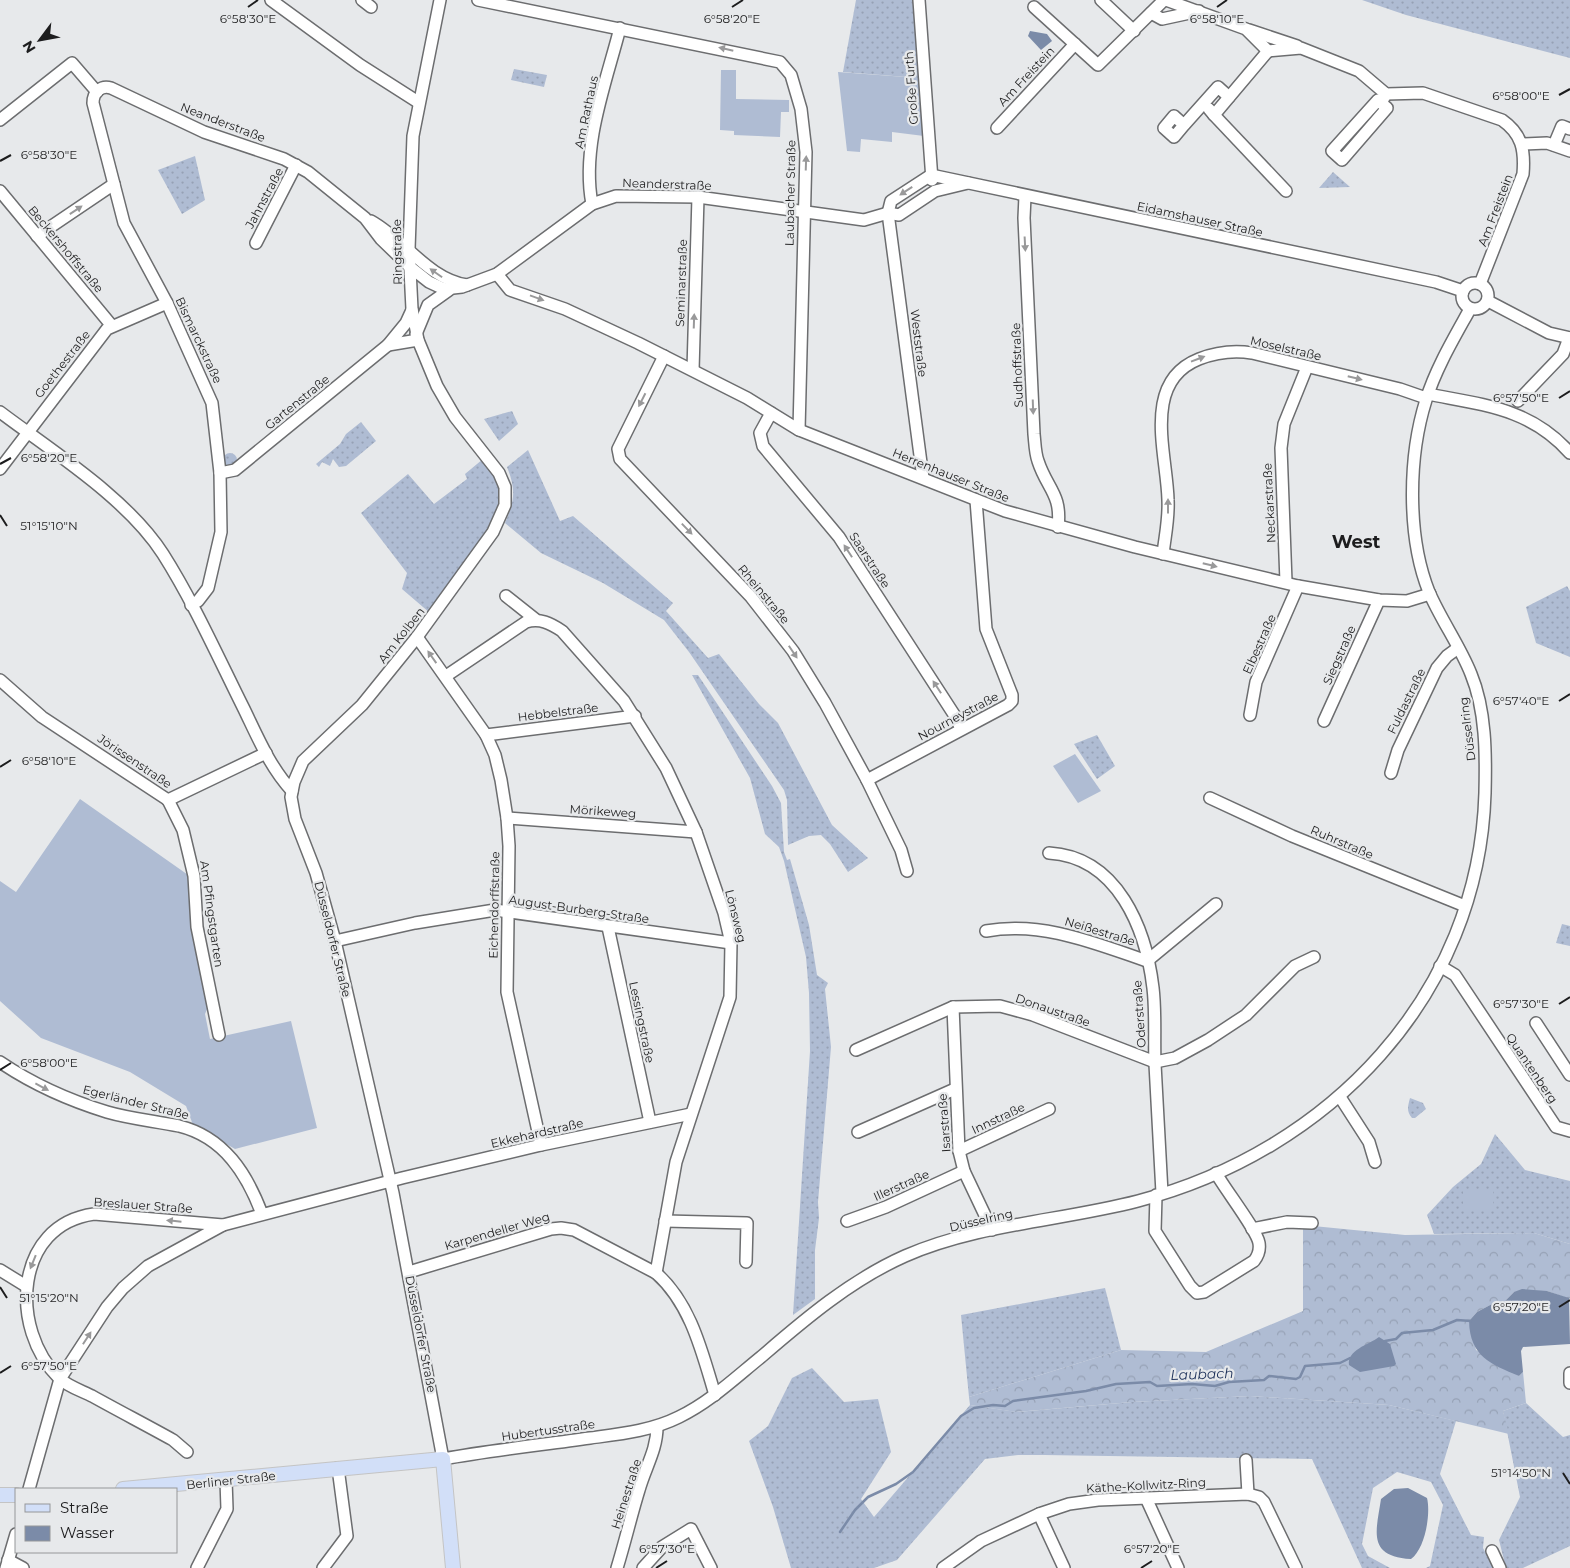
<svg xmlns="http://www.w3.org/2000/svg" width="1570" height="1568" viewBox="0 0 1570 1568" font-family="Montserrat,sans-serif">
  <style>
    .grass { fill: url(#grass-dots) }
    .forest { fill: url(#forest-crowns) }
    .garden { fill: #afbcd3 }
    .water { fill: #7b8ba8 }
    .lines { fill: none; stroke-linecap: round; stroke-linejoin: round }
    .stream { stroke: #7b8ba8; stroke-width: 2.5 }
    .minor-casing { stroke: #6c6d6f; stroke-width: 14 }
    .major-casing { stroke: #c4c4c4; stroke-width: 16 }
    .minor { stroke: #fff; stroke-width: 11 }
    .major { stroke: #d2dff8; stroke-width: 14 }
    .oneway { fill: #99999a }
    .ticks { fill: none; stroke: #1d1d1e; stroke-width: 2 }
    .labels { text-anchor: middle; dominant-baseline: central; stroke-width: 4.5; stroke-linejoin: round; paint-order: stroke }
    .street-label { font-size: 12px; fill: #1d1d1e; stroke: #e7e9eb }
    .water-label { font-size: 14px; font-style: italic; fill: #1b2f58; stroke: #e7e9eb }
    .district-label { font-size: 18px; font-weight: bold; fill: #1d1d1e; stroke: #e7e9eb }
    .ticks-label { font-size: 12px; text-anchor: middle; fill: #1d1d1e; stroke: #e7e9eb; stroke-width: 4.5; stroke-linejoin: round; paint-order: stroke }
  </style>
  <defs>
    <pattern id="grass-dots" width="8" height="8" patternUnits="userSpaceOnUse" patternTransform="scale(1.25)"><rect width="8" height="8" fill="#afbcd3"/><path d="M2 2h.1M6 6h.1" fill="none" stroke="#96a1b5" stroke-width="1.8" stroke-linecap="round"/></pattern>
    <pattern id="forest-crowns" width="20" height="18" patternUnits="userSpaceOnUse" patternTransform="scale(1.25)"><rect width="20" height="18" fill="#afbcd3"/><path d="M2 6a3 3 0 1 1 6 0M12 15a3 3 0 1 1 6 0" fill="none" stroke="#96a1b5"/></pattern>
  </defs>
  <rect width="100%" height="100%" fill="#e7e9eb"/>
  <g class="grass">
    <polygon points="856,0 914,0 919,78 843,72"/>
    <polygon points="1362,0 1570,0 1570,58 1406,15"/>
    <polygon points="514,69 547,75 544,87 511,80"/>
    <polygon points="195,156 205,200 182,214 158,170"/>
    <polygon points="1333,172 1350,187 1319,188"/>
    <polygon points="512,411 518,424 499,441 484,419"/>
    <polygon points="361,422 376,441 346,466 339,467 333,459 330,466 322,462 319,467 316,464 340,444 346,434"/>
    <path d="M528,450L560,521L573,516L673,603L666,611L708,658L719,654L759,704L778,723L832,825L868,858L848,872L830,844L821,835L809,836L788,845L787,800L784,790L689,652L664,620L603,583L541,553L505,523C515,500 516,490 507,467Z"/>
    <circle cx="230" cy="460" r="7"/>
    <path d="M483,459C502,482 505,494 494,522L430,613L402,589L407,573L361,513L408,474L434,504L467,479L465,474Z"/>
    <polygon points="1567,586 1570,591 1570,657 1536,643 1526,607"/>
    <polygon points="692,675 698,675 772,786 781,803 784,852 787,860 790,859 809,925 817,975 828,983 825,989 831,1047 818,1202 819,1218 815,1250 815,1299 793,1315 810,1051 809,993 806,957 784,861 779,847 765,834 750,778"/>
    <polygon points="1097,735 1115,766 1097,779 1074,744"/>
    <polygon points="1562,924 1570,926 1570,946 1556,943"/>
    <path d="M1410,1098L1423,1103L1426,1109L1415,1118H1412C1406,1111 1408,1106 1410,1098Z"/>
    <polygon points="1495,1134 1525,1170 1570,1181 1570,1244 1534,1233 1434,1234 1427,1215 1453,1187 1481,1164"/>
    <polygon points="1105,1288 1121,1350 969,1397 961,1315"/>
    <polygon points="812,1368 844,1402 878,1399 891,1452 861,1499 874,1517 970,1405 1017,1412 1132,1402 1250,1396 1389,1405 1456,1421 1440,1474 1471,1535 1484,1537 1483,1548 1494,1568 1426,1568 1430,1566 1443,1505 1431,1482 1397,1472 1373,1488 1362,1544 1368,1556 1390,1568 1362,1568 1312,1459 1044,1455 1018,1455 985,1459 897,1560 874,1568 791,1568 773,1507 749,1441 768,1426 792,1378"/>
    <polygon points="1526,1403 1563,1437 1570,1435 1570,1546 1523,1568 1506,1568 1499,1540 1520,1497 1503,1411"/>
  </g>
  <polygon class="forest" points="1303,1225 1405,1235 1534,1233 1570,1244 1570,1299 1547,1291 1514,1292 1499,1307 1492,1304 1477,1312 1469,1321 1476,1350 1519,1376 1523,1372 1526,1403 1503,1411 1509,1434 1389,1405 1250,1396 1132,1402 1016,1412 970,1405 969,1397 1121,1350 1206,1352 1303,1311"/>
  <g class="garden">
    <polygon points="721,70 736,70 736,99 789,100 789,112 781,112 780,137 734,135 734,131 720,130"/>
    <polygon points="838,72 919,78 924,136 892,132 892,142 861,139 860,152 847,151"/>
    <polygon points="1075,754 1101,791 1078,803 1053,766"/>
    <polygon points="80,799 191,877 208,1007 205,1014 210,1039 291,1021 317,1128 235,1149 193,1125 186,1106 130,1072 41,1038 0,1001 0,881 16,892"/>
    <rect x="1463" y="1190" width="30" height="20"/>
  </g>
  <g class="water">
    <polygon points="1030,31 1047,34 1052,41 1041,50 1028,36"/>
    <path d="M1522,1289L1547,1291L1569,1298L1570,1344L1523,1347L1521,1351L1523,1372L1519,1376C1491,1364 1470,1357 1469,1321L1477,1312L1492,1304L1499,1307L1514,1292Z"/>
    <path d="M1379,1337L1390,1344L1396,1364L1394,1366L1360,1372L1349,1365C1347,1350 1368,1345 1379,1337Z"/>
    <path d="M1408,1488L1427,1498C1431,1514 1425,1549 1411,1559C1367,1556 1376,1532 1381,1499L1394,1489Z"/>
  </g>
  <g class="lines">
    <g class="stream">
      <polyline points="1385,1341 1396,1339 1402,1333 1433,1330 1457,1320 1471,1321"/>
      <polyline points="840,1532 855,1510 868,1497 896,1484 913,1472 961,1416 974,1408 993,1405 1005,1406 1013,1401 1086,1391 1116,1384 1150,1382 1157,1386 1192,1384 1215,1386 1229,1382 1264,1380 1269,1376 1296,1379 1300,1377 1305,1366 1340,1363 1350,1358"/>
    </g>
    <defs>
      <g id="minor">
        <polyline points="271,0 360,65 418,102"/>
        <polyline points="362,0 371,7"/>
        <path d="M440,0L413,136L409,249L412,309L418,340L437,386L455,417L499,473L505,487V505L493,532L417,637L362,705L303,761L294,782L291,797L295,819L316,873L335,941L393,1193L443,1459C492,1450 541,1445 590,1438C620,1434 651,1431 679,1417C710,1402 735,1378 761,1357C805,1319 851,1280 905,1256C978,1224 1061,1221 1138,1201C1329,1151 1479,996 1485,793C1486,755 1486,710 1471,674C1460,646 1441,620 1429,592C1407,537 1408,457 1426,400C1436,368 1454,338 1470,309"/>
        <polyline points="478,0 780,62 791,75 801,109 806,152 799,430"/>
        <polyline points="919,0 932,180"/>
        <polyline points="1101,0 1134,31"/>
        <path d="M1166,0L1246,29L1268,51L1301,48L1359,71L1386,94L1423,93L1502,120C1522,134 1525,150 1523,174L1480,284"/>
        <polyline points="1034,7 1098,65 1164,0"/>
        <polyline points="1151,13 1162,19 1199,11"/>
        <polyline points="1249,30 1297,46"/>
        <polyline points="1381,103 1387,108 1342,160 1332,151 1378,100 1381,103 1386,94"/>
        <polyline points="1209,109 1214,115 1268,51"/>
        <polyline points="1214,115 1286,191"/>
        <polyline points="0,120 72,63 97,92"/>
        <polyline points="1184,125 1174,137 1164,128 1174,116 1184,125 1218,87 1229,97"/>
        <polyline points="997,128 1075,44"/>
        <polyline points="1522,144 1547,143 1570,151"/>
        <polyline points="1554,145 1562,126 1570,129"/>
        <polyline points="931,175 1436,282 1463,291"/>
        <polyline points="0,191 112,326"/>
        <path d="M1025,196L1024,218L1034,434C1035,443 1035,453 1038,461C1047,489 1062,494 1058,527"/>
        <path d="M592,204C581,146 606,83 620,28"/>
        <path d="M371,221C405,240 428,279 467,285"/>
        <polyline points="37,236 114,184"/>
        <polyline points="256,243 296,165"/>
        <polyline points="497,274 510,290 565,309 638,343 747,398 799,430 1005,511 1135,547 1298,586 1379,600 1407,601 1430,594"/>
        <circle cx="1475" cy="296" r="13"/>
        <polyline points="1488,301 1549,333 1570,338"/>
        <polyline points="416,334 428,305 449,290"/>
        <polyline points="388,345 418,340"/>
        <polyline points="664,356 618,449 620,459 751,597 793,651 825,703 867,780 901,850 907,871"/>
        <polyline points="693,370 698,197"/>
        <path d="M1428,394C1483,405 1530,408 1570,453"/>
        <polyline points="1518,401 1563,354 1569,338"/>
        <path d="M0,412C53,452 127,498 163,554C194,603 218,657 244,709C258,738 270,767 292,791"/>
        <polyline points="771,413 760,433 763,446 839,537 955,716 961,729"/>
        <polyline points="0,469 107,329 167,303"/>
        <polyline points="220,473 235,470 388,345 406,323 412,310"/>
        <polyline points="923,478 888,213 891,201 931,175"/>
        <path d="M1163,554C1165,536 1169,519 1168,500C1167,454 1141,382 1199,359C1217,352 1233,350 1252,353L1400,389L1426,398"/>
        <polyline points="1286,582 1281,448 1284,424 1307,367"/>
        <polyline points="506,596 535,619"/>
        <path d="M191,605L198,601L208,588L221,532L220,473L212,403L167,303L124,223L93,103C93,92 101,85 111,88L204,132L284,159L308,172L365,218L381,239L410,267L429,282L444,289L462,287L497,274L592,204L616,196L698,197L864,220L888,213L899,215L935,191L968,183"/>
        <polyline points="417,637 486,735 495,755 501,780 507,818 509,846 507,992 541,1145"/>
        <path d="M446,676L526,622C540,618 550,623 562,631L624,701L666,768L696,832L724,913L731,943L730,997L676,1162L656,1273"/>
        <polyline points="0,680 42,717 168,800"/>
        <polyline points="1250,715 1256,682 1298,586"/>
        <polyline points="1324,721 1379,600"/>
        <polyline points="486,735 635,716"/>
        <polyline points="1391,773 1398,750 1437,668 1447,656 1458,648"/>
        <polyline points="867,780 1008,705 1012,701 1012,695 986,629 976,500"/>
        <polyline points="1210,798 1292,836 1465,906"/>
        <polyline points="168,800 183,830 194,876 197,927 219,1035"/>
        <polyline points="168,800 266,753"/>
        <polyline points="507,818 696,832"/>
        <path d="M1049,853C1118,857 1146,929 1153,988C1156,1013 1154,1039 1155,1064C1157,1107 1160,1150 1162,1193"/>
        <polyline points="608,927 650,1122"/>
        <path d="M986,931C1042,921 1094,943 1147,961L1216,904"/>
        <polyline points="335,941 415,923 495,910 731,943"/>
        <polyline points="1440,966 1455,975 1556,1127 1570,1131"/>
        <polyline points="953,1007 959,1151 964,1171 992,1230"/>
        <polyline points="1536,1023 1570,1075"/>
        <polyline points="856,1050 953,1007 1000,1006 1033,1015 1155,1062 1175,1058 1208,1040 1246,1015 1295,966 1314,957"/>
        <path d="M0,1062C34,1085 68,1100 107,1112C131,1119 155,1121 179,1126C224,1137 247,1174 262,1214"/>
        <polyline points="1340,1097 1369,1142 1375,1162"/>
        <polyline points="858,1132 955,1089"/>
        <polyline points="959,1151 1049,1109"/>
        <path d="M1156,1195L1155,1231L1190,1286L1197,1293L1204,1292L1254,1261C1258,1256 1260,1249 1259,1243C1257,1230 1224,1188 1216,1173"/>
        <polyline points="665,1221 747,1223 746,1262"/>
        <polyline points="847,1221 886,1207 964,1171"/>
        <polyline points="1252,1229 1287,1222 1312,1223"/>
        <polyline points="0,1270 26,1286"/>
        <path d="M409,1272L551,1229L561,1228L574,1230L656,1273C691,1304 702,1352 715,1395"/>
        <polyline points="1570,1373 1570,1383"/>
        <path d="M187,1452L173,1440C146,1425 119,1411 92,1396C82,1391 67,1386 59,1378C9,1329 14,1225 94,1214L223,1225L402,1178L541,1145L691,1114"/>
        <polyline points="1246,1460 1248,1494"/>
        <polyline points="29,1489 60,1379 107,1307 123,1288 148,1266 223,1225"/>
        <polyline points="1146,1498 1178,1568"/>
        <polyline points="1039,1514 1064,1568"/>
        <polyline points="1492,1551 1500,1568"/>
        <polyline points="8,1560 23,1568"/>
        <polyline points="6,1568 16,1534"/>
        <polyline points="197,1568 227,1509 226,1480"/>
        <polyline points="323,1568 347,1536 338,1468"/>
        <path d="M617,1568C625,1542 631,1516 639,1490C645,1468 657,1450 657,1427"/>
        <polyline points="643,1568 662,1547 691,1529 711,1568"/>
        <polyline points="943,1568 981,1541 1039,1514 1069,1504 1098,1500 1248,1494 1259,1497 1264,1502 1296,1568"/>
      </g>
      <g id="major">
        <polyline points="123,1489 443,1459 453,1568"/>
        <polyline points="0,1495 16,1495"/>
      </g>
    </defs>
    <use href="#minor" class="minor-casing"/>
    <use href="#major" class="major-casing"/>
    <use href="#minor" class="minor"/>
    <use href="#major" class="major"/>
  </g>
  <defs><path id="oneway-solid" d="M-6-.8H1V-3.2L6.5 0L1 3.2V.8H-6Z" transform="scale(1.25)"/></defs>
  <g class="oneway">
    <use href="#oneway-solid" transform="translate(726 49) rotate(-167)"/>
    <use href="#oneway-solid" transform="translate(806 163) rotate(-88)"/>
    <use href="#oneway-solid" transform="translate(906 191) rotate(147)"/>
    <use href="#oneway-solid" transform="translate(76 210) rotate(-34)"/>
    <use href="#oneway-solid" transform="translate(1025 244) rotate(87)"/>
    <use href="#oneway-solid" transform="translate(436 273) rotate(-145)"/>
    <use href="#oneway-solid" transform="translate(537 298) rotate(20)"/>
    <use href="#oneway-solid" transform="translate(694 321) rotate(-88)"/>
    <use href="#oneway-solid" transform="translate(1198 359) rotate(-21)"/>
    <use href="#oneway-solid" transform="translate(1355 378) rotate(14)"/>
    <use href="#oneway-solid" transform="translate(642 400) rotate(117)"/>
    <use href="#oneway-solid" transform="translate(1033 407) rotate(88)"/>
    <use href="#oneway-solid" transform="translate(1168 506) rotate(-90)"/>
    <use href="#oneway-solid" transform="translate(687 529) rotate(46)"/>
    <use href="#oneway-solid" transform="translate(848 551) rotate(-123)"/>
    <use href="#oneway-solid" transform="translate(1210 565) rotate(14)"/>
    <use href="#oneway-solid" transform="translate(793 652) rotate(56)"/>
    <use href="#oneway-solid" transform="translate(432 657) rotate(-125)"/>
    <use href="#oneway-solid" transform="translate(937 687) rotate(-123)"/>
    <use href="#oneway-solid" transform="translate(42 1087) rotate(28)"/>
    <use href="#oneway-solid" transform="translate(174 1221) rotate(-174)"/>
    <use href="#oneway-solid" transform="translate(33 1262) rotate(112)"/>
    <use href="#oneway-solid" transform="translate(87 1338) rotate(-57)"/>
  </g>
  <path class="ticks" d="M248,7L258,0M732,7L743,0M1217,7L1227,0M1559,95L1570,89M0,161L11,155M1559,398L1570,391M0,464L11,458M0,515L7,526M1559,701L1570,694M0,767L11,760M1559,1004L1570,997M0,1070L11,1063M0,1287L7,1298M1559,1307L1570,1300M0,1373L11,1366M1563,1473L1570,1484M656,1568L667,1561M1141,1568L1152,1561"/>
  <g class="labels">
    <g class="street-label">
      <text transform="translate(1026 76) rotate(-47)">Am Freistein</text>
      <text transform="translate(911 88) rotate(-94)">Große Furth</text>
      <text transform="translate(586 112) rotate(-78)">Am Rathaus</text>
      <text transform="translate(223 122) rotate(21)">Neanderstraße</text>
      <text transform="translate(667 184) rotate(2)">Neanderstraße</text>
      <text transform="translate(790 193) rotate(-89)">Laubacher Straße</text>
      <text transform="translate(264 198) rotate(-62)">Jahnstraße</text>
      <text transform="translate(1495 210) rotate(-69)">Am Freistein</text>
      <text transform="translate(1200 219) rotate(12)">Eidamshauser Straße</text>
      <text transform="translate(66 249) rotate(50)">Beckershoffstraße</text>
      <text transform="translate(397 252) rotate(-91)">Ringstraße</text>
      <text transform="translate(681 283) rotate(-88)">Seminarstraße</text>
      <text transform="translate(199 340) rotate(65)">Bismarckstraße</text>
      <text transform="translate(919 343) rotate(83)">Weststraße</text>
      <text transform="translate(1286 348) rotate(13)">Moselstraße</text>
      <text transform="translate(62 364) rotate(-52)">Goethestraße</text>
      <text transform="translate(1017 365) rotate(-92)">Sudhoffstraße</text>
      <text transform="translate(297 402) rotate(-39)">Gartenstraße</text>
      <text transform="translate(951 475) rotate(22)">Herrenhauser Straße</text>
      <text transform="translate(1269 503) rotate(-93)">Neckarstraße</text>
      <text transform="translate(870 560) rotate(57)">Saarstraße</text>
      <text transform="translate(764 594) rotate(50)">Rheinstraße</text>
      <text transform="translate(401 635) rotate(-52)">Am Kolben</text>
      <text transform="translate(1259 644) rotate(-66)">Elbestraße</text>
      <text transform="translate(1339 655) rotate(-66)">Siegstraße</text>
      <text transform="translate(1406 701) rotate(-64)">Fuldastraße</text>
      <text transform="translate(558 712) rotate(-7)">Hebbelstraße</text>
      <text transform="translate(958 716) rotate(-28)">Nourneystraße</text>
      <text transform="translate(1467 729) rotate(-97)">Düsselring</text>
      <text transform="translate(135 761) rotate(34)">Jörissenstraße</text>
      <text transform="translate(603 811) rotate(4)">Mörikeweg</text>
      <text transform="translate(1342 842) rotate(23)">Ruhrstraße</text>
      <text transform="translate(494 905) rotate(-89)">Eichendorffstraße</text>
      <text transform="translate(579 909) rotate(8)">August-Burberg-Straße</text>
      <text transform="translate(212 914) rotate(82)">Am Pfingstgarten</text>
      <text transform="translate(736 916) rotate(76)">Lönsweg</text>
      <text transform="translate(1100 931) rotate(17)">Neißestraße</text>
      <text transform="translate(333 939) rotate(76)">Düsseldorfer Straße</text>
      <text transform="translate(1053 1010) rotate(19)">Donaustraße</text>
      <text transform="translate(1139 1014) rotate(-94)">Oderstraße</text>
      <text transform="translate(642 1022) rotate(78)">Lessingstraße</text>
      <text transform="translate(1532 1068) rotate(56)">Quantenberg</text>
      <text transform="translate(136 1102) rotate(14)">Egerländer Straße</text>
      <text transform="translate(998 1118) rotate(-25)">Innstraße</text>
      <text transform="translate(944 1123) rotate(-94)">Isarstraße</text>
      <text transform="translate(537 1133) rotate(-13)">Ekkehardstraße</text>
      <text transform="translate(901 1185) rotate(-24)">Illerstraße</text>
      <text transform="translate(143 1205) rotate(4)">Breslauer Straße</text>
      <text transform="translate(981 1220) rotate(-13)">Düsselring</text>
      <text transform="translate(497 1231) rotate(-16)">Karpendeller Weg</text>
      <text transform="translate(421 1334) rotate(79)">Düsseldorfer Straße</text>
      <text transform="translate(548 1430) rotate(-8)">Hubertusstraße</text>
      <text transform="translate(231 1480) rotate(-6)">Berliner Straße</text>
      <text transform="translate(1146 1485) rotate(-3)">Käthe-Kollwitz-Ring</text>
      <text transform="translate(626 1494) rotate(-72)">Heinestraße</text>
    </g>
    <g class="water-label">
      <text transform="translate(1202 1374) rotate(-2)">Laubach</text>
    </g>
    <g class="district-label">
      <text x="1356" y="542">West</text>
    </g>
  </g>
  <g class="ticks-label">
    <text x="1217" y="23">6°58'10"E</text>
    <text x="248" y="23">6°58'30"E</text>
    <text x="732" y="23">6°58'20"E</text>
    <text x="1521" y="100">6°58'00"E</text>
    <text x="49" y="159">6°58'30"E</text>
    <text x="1521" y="402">6°57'50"E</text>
    <text x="49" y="462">6°58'20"E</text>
    <text x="49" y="530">51°15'10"N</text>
    <text x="1521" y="705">6°57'40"E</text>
    <text x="49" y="765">6°58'10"E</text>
    <text x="1521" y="1008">6°57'30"E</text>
    <text x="49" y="1067">6°58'00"E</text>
    <text x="49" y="1302">51°15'20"N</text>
    <text x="1521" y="1311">6°57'20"E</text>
    <text x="49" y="1370">6°57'50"E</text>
    <text x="1521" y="1477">51°14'50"N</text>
    <text x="667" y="1553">6°57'30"E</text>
    <text x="1152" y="1553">6°57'20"E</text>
  </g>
  <rect x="15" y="1488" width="162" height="65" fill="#e7e9eb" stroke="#969799"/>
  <rect x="25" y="1504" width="25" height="8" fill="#d2dff8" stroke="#969799"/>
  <text x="60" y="1513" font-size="15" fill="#1d1d1e">Straße</text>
  <rect x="25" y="1526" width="25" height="15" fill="#7b8ba8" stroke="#969799"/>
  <text x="60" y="1538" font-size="15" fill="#1d1d1e">Wasser</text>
  <g transform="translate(40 40) rotate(238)" stroke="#e7e9eb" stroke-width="4" paint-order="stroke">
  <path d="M0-4L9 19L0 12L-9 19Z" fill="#1d1d1e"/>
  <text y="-8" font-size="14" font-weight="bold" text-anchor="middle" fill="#1d1d1e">N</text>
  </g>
</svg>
